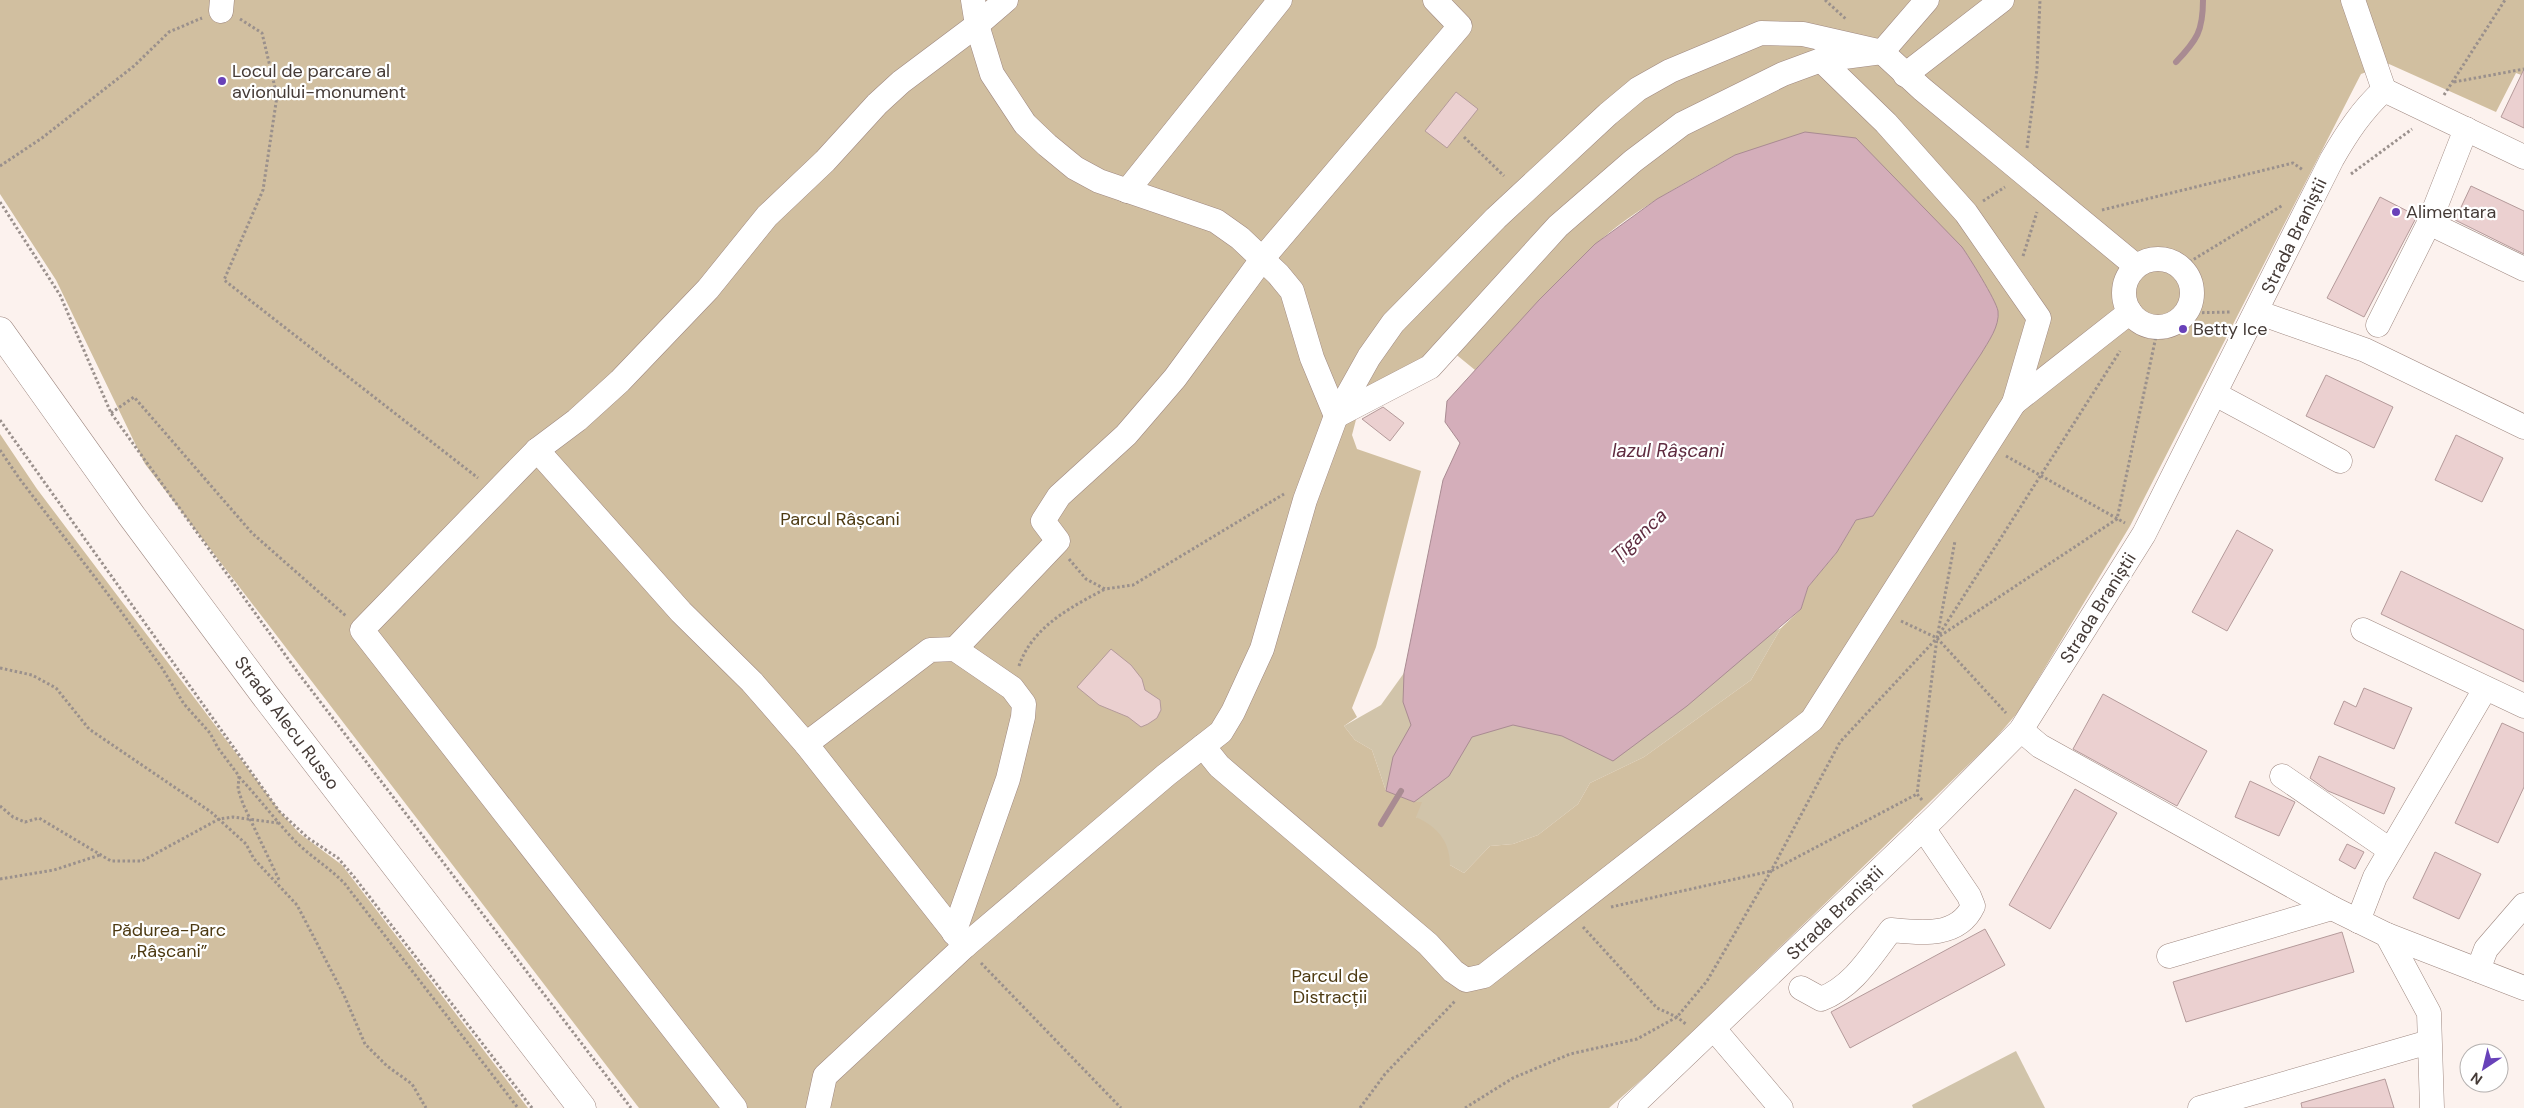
<svg xmlns="http://www.w3.org/2000/svg" width="2524" height="1108" viewBox="0 0 2524 1108" font-family="'DM Sans',sans-serif">
  <style>
    .green { fill: #d1c4aa }
    .forest { fill: #d1bfa0; fill-rule: evenodd }
    .water { fill: #d4aeba; stroke: #a98b92 }
    .lines { fill: none; stroke-linecap: round; stroke-linejoin: round }
    .stream { stroke: #a98b92; stroke-width: 6 }
    .building { fill: #ebd0d0; stroke: #b49a9a }
    .minor-casing { stroke: #9f8880; stroke-width: 25 }
    .major-casing { stroke: #9f8880; stroke-width: 29 }
    .path { stroke: #9a908c; stroke-width: 3; stroke-dasharray: 2.5 2.5; stroke-linecap: butt }
    .minor { stroke: #fff; stroke-width: 24 }
    .major { stroke: #fff; stroke-width: 28 }
    .poi-dot { fill: #6841b9; stroke: #fff; stroke-width: 2 }
    .labels { text-anchor: middle; dominant-baseline: central; stroke-width: 4.5; stroke-linejoin: round; paint-order: stroke }
    .poi-label { font-size: 18px; fill: #443a36; stroke: #fff; text-anchor: start }
    .street-label { font-size: 18px; fill: #443a36; stroke: #fff }
    .park-label { font-size: 18px; fill: #4d3a12; stroke: #fff }
    .water-label { font-size: 19px; font-style: italic; fill: #5f2c40; stroke: #fff }
  </style>
  <rect width="100%" height="100%" fill="#fcf2ee"/>
  <g class="green">
    <polygon points="1781,628 1751,680 1644,757 1590,783 1578,804 1538,835 1513,844 1490,846 1464,873 1450,865 1416,817 1414,802 1386,791 1372,750 1355,740 1344,726 1381,705 1404,673 1768,634"/>
    <polygon points="2016,1051 2045,1108 1913,1108 1912,1105"/>
  </g>
  <g class="forest">
    <path d="M0,0H2524V76L2516,73L2496,112L2389,64L2361,74L2130,526L2019,711L1994,740L1656,1067L1609,1108H639L145,464L56,280L0,194ZM1735,155L1993,334L1873,516L1856,520L1837,552L1808,587L1801,609L1781,628L1751,680L1644,757L1590,783L1578,804L1538,835L1513,844L1490,846L1464,873L1450,865C1450,842 1438,827 1416,817L1422,802H1414L1386,791L1372,750L1355,740L1344,726L1357,717L1352,708L1376,647L1421,471L1357,449L1352,435L1358,412L1453,352L1475,370C1515,329 1551,285 1594,246C1635,208 1687,182 1735,155Z"/>
    <polygon points="0,434 37,489 282,814 299,833 342,865 528,1108 0,1108"/>
  </g>
  <path class="water" d="M1805,132L1856,138L1962,247C1969,257 1996,300 1998,311C2000,326 1988,342 1981,354L1873,516L1856,520L1837,552L1808,587L1801,609L1687,706L1613,761L1562,736L1513,725L1472,737L1449,776L1414,802L1386,791L1393,757L1411,725L1403,702L1404,673L1443,480L1460,443L1445,422L1447,401L1539,300L1595,244L1657,199L1735,155Z"/>
  <g class="lines">
    <g class="stream">
      <path d="M2176,62C2197,40 2203,31 2203,0"/>
      <polyline points="1381,824 1401,791"/>
    </g>
  </g>
  <g class="building">
    <polygon points="2524,69 2524,128 2501,117"/>
    <polygon points="1456,92 1478,109 1447,148 1425,131"/>
    <polygon points="2471,186 2524,211 2524,254 2455,220"/>
    <polygon points="2380,197 2417,216 2364,317 2327,298"/>
    <polygon points="2326,375 2393,407 2374,448 2306,416"/>
    <polygon points="1383,407 1404,423 1390,441 1362,419"/>
    <polygon points="2456,435 2503,458 2482,502 2435,480"/>
    <polygon points="2237,530 2273,550 2227,631 2192,612"/>
    <polygon points="2401,571 2524,630 2524,682 2381,614"/>
    <polygon points="1111,649 1131,665 1142,679 1145,690 1160,700 1161,710 1157,718 1148,724 1141,727 1128,717 1099,705 1077,687"/>
    <polygon points="2364,688 2412,708 2394,749 2334,724 2344,701 2356,707"/>
    <polygon points="2103,694 2207,751 2177,806 2073,749"/>
    <polygon points="2502,723 2524,733 2524,787 2498,843 2455,823"/>
    <polygon points="2319,756 2395,788 2384,814 2328,791 2310,778"/>
    <polygon points="2250,781 2295,802 2279,836 2235,817"/>
    <polygon points="2075,789 2117,813 2050,929 2009,905"/>
    <polygon points="2347,844 2364,852 2355,869 2339,860"/>
    <polygon points="2435,852 2481,874 2459,919 2413,898"/>
    <polygon points="1985,929 2005,965 1850,1048 1831,1012"/>
    <polygon points="2342,932 2354,972 2186,1022 2173,982"/>
    <polygon points="2385,1079 2394,1108 2302,1108 2301,1103"/>
  </g>
  <g class="lines">
    <defs>
      <g id="minor">
        <polyline points="973,0 977,25 992,74 1025,124 1047,145 1075,168 1099,181 1216,221 1240,238 1278,274 1292,291 1312,358 1336,416 1430,367 1558,226 1633,161 1682,124 1783,74 1821,60 1882,52 1927,0"/>
        <polyline points="2353,0 2384,90"/>
        <polyline points="221,11 222,0"/>
        <polyline points="1905,75 2002,0"/>
        <polyline points="2384,90 2524,157"/>
        <polyline points="1127,191 1280,0"/>
        <polyline points="2429,223 2524,269"/>
        <circle cx="2158" cy="293" r="34"/>
        <polyline points="2257,312 2365,350 2524,427"/>
        <polyline points="2378,325 2429,223 2466,129"/>
        <polyline points="2215,394 2340,461"/>
        <polyline points="2014,403 2130,312"/>
        <polyline points="537,450 681,612 752,682 806,744 965,946"/>
        <polyline points="2363,630 2524,706"/>
        <polyline points="955,649 1058,541 1043,521 1059,496 1126,435 1175,378 1263,258 1460,26 1435,0"/>
        <polyline points="2021,730 2040,746 2332,908 2387,935 2524,988"/>
        <polyline points="806,744 930,650 955,649 1012,688 1024,704 1023,717 1008,779 954,933"/>
        <polyline points="1203,746 1219,766 1428,944 1453,971 1466,980 1484,976 1812,720 2014,403 2039,318 1966,213 1886,123 1821,60"/>
        <polyline points="2282,776 2390,850"/>
        <polyline points="2358,921 2375,877 2485,689"/>
        <polyline points="2387,935 2429,1013 2432,1108"/>
        <polyline points="2169,956 2332,908"/>
        <polyline points="2478,970 2486,949 2524,905"/>
        <path d="M1801,988L1821,999C1853,987 1871,956 1891,930C1920,933 1958,938 1973,906L1969,896L1923,828"/>
        <polyline points="1714,1029 1781,1108"/>
        <polyline points="735,1108 362,630 537,450 577,420 620,381 708,289 767,216 825,161 877,104 901,82 977,25 1006,0"/>
        <polyline points="818,1108 825,1076 965,946 1166,775 1221,732 1233,712 1262,649 1305,500 1336,416 1369,357 1393,323 1496,218 1608,114 1638,89 1670,71 1761,33 1803,34 1882,52 1922,89 2136,266"/>
        <path d="M1630,1108L1937,815L2021,730L2144,534L2332,159C2347,133 2362,110 2384,90"/>
        <polyline points="2200,1108 2429,1042"/>
      </g>
      <polyline id="major" points="0,331 131,515 264,694 582,1108"/>
    </defs>
    <use href="#minor" class="minor-casing"/>
    <use href="#major" class="major-casing"/>
    <g class="path">
      <polyline points="1825,0 1847,20"/>
      <polyline points="240,19 262,33 277,96 263,190 224,280 478,478"/>
      <polyline points="2454,82 2524,69"/>
      <polyline points="2444,95 2505,0"/>
      <polyline points="1464,137 1504,176"/>
      <polyline points="2027,148 2037,69 2040,0"/>
      <polyline points="0,166 42,138 134,66 169,32 202,18"/>
      <polyline points="2351,174 2412,129"/>
      <polyline points="1983,201 2005,187"/>
      <polyline points="0,202 60,295 111,413 299,674 631,1108"/>
      <polyline points="2102,210 2293,163 2303,170"/>
      <polyline points="2023,256 2037,212"/>
      <polyline points="2181,267 2283,205"/>
      <polyline points="2187,313 2231,312"/>
      <polyline points="111,413 134,397 252,533 346,616"/>
      <polyline points="0,420 279,811 308,838 338,858 355,878 532,1108"/>
      <polyline points="0,450 19,478 120,610 162,668 184,704 210,733 218,748 239,776 238,789 243,804 280,882"/>
      <polyline points="2006,456 2125,523"/>
      <polyline points="1069,559 1086,579 1105,589 1133,585 1284,494"/>
      <polyline points="1901,621 1937,638 2006,713"/>
      <polyline points="1940,636 2117,519 2158,327"/>
      <path d="M1019,666C1032,627 1071,607 1105,589"/>
      <polyline points="0,668 32,675 56,688 89,729 211,812 246,844 254,859 297,905 344,995 365,1044 387,1066 412,1084 426,1108"/>
      <path d="M239,777C259,798 276,821 295,841C311,857 330,868 345,884L518,1108"/>
      <polyline points="1922,800 1917,794 1937,638 1955,541"/>
      <polyline points="0,806 13,817 25,822 39,818 111,861 142,861 219,819 233,817 278,823"/>
      <polyline points="0,879 54,870 100,855"/>
      <polyline points="1611,907 1771,871 1917,794"/>
      <polyline points="1583,927 1657,1008 1677,1017 1687,1025"/>
      <polyline points="981,963 1121,1108"/>
      <polyline points="1360,1108 1385,1074 1456,1000"/>
      <polyline points="1465,1108 1513,1078 1570,1054 1637,1039 1677,1017 1707,981 1771,871 1840,742 1937,638 2120,351"/>
    </g>
    <use href="#minor" class="minor"/>
    <use href="#major" class="major"/>
  </g>
  <g class="poi-dot">
    <circle cx="222" cy="81" r="5"/>
    <circle cx="2396" cy="212" r="5"/>
    <circle cx="2183" cy="329" r="5"/>
  </g>
  <g class="labels">
    <g class="poi-label">
      <text x="232" y="71">Locul de parcare al<tspan x="232" dy="21">avionului-monument</tspan></text>
      <text x="2406" y="212">Alimentara</text>
      <text x="2193" y="329">Betty Ice</text>
    </g>
    <g class="street-label">
      <text transform="translate(2294 236) rotate(-64)">Strada Braniștii</text>
      <text transform="translate(2098 608) rotate(-58)">Strada Braniștii</text>
      <text transform="translate(287 723) rotate(53)">Strada Alecu Russo</text>
      <text transform="translate(1835 913) rotate(-44)">Strada Braniștii</text>
    </g>
    <g class="park-label">
      <text x="840" y="519">Parcul Râșcani</text>
      <text x="169" y="930">Pădurea-Parc<tspan x="169" dy="21">„Râșcani”</tspan></text>
      <text x="1330" y="976">Parcul de<tspan x="1330" dy="21">Distracții</tspan></text>
    </g>
    <g class="water-label">
      <text x="1668" y="450">Iazul Râșcani</text>
      <text transform="translate(1639 535) rotate(-43)">Țîganca</text>
    </g>
  </g>
  <g transform="translate(2484 1068) rotate(215)"><circle r="24" fill="#ffffff" stroke="#b4b0af"/>
  <path d="M0-4L9 19L0 12L-9 19Z" fill="#6841b9"/>
  <text y="-8" font-size="14" font-weight="bold" text-anchor="middle" fill="#443a36">N</text>
  </g>
</svg>
